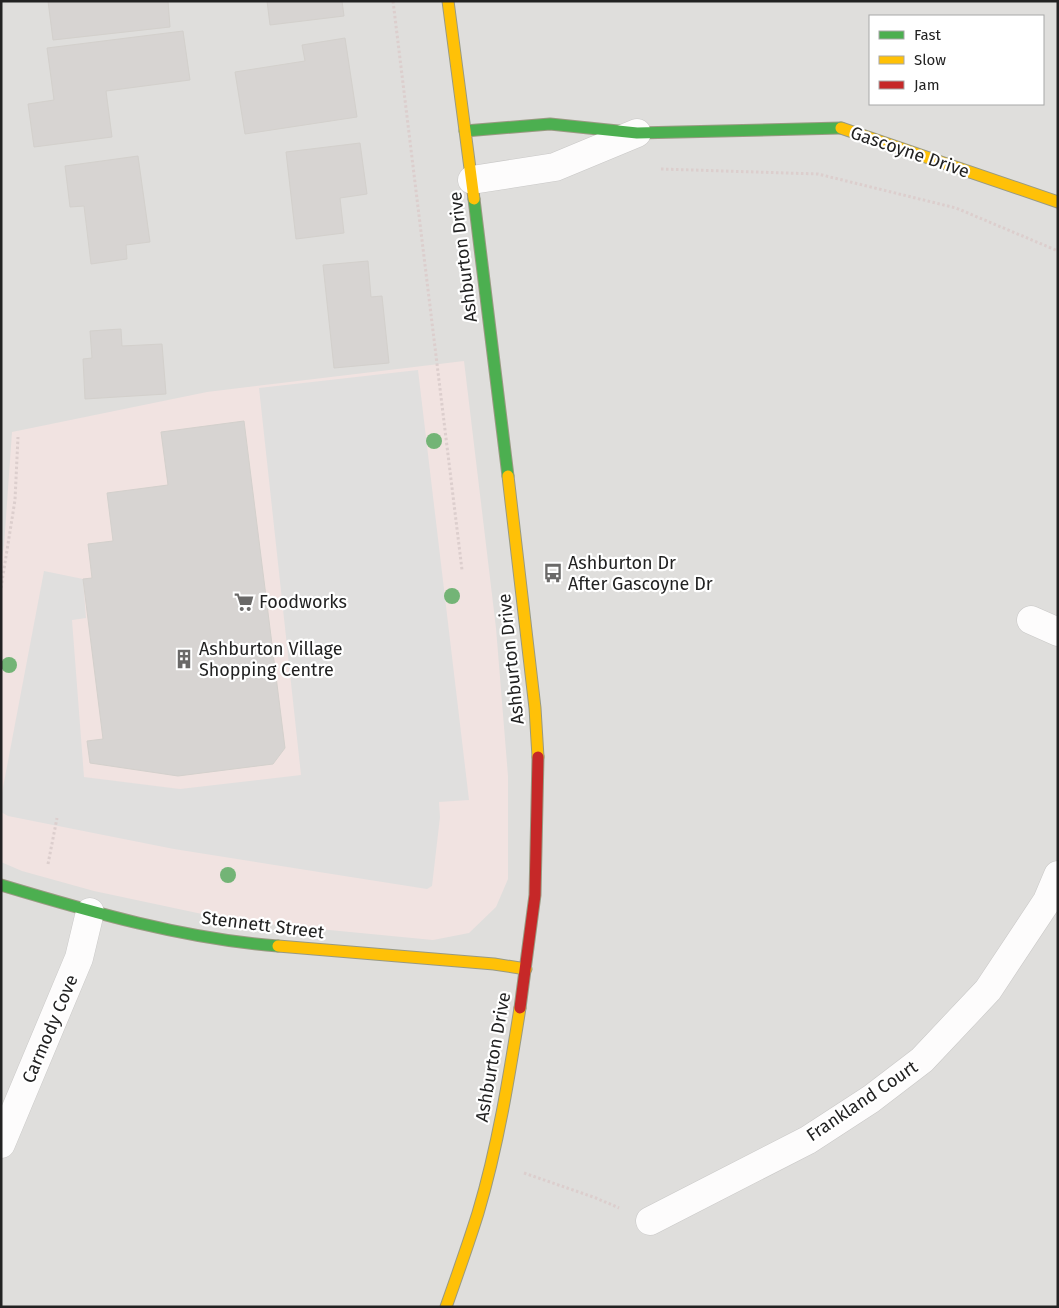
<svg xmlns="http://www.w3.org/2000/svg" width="1059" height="1308" viewBox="0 0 1059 1308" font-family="'Fira Sans',sans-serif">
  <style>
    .residential { fill: #dfdedc; fill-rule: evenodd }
    .commercial { fill: #f1e3e1 }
    .parking { fill: #e0dfde }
    .building { fill: #d7d4d2; stroke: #d3d0cc }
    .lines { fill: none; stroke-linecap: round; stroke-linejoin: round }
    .street-casing { stroke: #c9c8c7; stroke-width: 29 }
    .fast-casing { stroke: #999a82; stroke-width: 13 }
    .slow-casing { stroke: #999a82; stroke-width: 13 }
    .jam-casing { stroke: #999a82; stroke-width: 13 }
    .path { stroke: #dccecd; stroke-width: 3; stroke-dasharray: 2.5 2.5; stroke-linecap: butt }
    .street { stroke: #fdfcfc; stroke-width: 28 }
    .fast { stroke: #4caf50; stroke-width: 11 }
    .slow { stroke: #ffc107; stroke-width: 11 }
    .jam { stroke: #c62828; stroke-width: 11 }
    .tree { fill: #73b476 }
    .labels { text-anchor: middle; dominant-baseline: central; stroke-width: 4.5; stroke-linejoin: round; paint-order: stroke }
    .street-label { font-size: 18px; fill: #222; stroke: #fff }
    .poi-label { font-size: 18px; fill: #222; stroke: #fff; text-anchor: start }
  </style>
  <rect width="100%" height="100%" fill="#f0eeeb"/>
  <path class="residential" d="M1,1H1058V1307H1ZM870,16H1043V104H870Z"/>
  <polygon class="commercial" points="464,361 496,628 508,776 508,879 496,907 469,933 433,940 235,921 94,891 22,871 1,862 1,562 4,546 12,432 207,392"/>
  <polygon class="parking" points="418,370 469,800 439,802 440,817 432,886 427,889 174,849 8,816 1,812 1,798 44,571 83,579 86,618 72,620 84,777 180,789 301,775 259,388"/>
  <g class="building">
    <polygon points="48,1 168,1 170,27 53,40"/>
    <polygon points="267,1 342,1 344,16 270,25"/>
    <polygon points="183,31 190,80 106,91 112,137 34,147 28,104 54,100 47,48"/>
    <polygon points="345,38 357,117 245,134 235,72 305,61 302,45"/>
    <polygon points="360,143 367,194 340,198 344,233 296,239 286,152"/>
    <polygon points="138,156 150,242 126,245 127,259 91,264 84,206 70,207 65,166"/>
    <polygon points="368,261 371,297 382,296 389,363 334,368 323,265"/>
    <polygon points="121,329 122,346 162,344 166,394 85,399 83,359 92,358 90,331"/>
    <polygon points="244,421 285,748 273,764 178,776 90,763 87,741 103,739 83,579 92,578 88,544 113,541 107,493 168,485 161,432"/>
  </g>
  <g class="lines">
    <defs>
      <g id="street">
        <polyline points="472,180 555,167 637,133"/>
        <polyline points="1031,620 1058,632"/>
        <polyline points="1,1144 79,958 90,912"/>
        <polyline points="650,1221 808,1140 871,1099 922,1060 988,990 1047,901 1058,875"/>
      </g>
      <g id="fast">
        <polyline points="465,131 550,124 637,133 841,128"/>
        <polyline points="474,199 508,476"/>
        <path d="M1,885C91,912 184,939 278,946"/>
      </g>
      <g id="slow">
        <polyline points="448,1 474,199"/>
        <polyline points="841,128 1058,202"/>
        <polyline points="508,476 535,708 538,757"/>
        <polyline points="278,946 494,964 526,969"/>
        <path d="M446,1307C457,1276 468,1245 478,1213C498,1146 509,1077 520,1008"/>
      </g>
      <polyline id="jam" points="520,1008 535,895 538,757"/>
    </defs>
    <use href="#street" class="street-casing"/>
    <use href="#fast" class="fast-casing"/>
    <use href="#slow" class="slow-casing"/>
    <use href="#jam" class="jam-casing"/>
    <g class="path">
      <polyline points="393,1 462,570"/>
      <polyline points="661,169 818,174 956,208 1058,251"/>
      <polyline points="1,588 15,500 18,437"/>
      <polyline points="48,864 57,818"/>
      <polyline points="524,1173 596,1198 619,1208"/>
    </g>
    <use href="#street" class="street"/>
    <use href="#fast" class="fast"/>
    <use href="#slow" class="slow"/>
    <use href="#jam" class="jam"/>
  </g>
  <g class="tree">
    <circle cx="434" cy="441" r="8"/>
    <circle cx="452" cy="596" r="8"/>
    <circle cx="9" cy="665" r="8"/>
    <circle cx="228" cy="875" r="8"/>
  </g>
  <defs>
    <symbol id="bus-bare" viewBox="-9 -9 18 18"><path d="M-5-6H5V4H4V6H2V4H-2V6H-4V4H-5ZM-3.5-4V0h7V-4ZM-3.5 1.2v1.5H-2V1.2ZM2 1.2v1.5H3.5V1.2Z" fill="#6a6968" stroke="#fff" stroke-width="2.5" paint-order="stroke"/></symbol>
    <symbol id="supermarket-bare" viewBox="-9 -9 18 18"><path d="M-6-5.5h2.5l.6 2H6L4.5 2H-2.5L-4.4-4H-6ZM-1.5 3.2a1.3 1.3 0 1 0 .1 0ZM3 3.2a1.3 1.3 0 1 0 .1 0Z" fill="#6a6968" stroke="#fff" stroke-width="2.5" paint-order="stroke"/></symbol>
    <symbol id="building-bare" viewBox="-9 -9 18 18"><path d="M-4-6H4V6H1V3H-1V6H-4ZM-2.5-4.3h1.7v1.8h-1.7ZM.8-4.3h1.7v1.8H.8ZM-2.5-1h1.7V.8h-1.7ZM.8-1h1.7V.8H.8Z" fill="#6a6968" stroke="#fff" stroke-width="2.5" paint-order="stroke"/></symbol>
  </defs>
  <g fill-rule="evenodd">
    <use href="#bus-bare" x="539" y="559" width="28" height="28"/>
    <use href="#supermarket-bare" x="230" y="588" width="28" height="28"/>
    <use href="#building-bare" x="170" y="645" width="28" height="28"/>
  </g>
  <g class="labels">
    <g class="street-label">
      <text transform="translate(910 152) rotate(19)">Gascoyne Drive</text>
      <text transform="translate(463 257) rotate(-97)">Ashburton Drive</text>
      <text transform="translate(511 659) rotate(-96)">Ashburton Drive</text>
      <text transform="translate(263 925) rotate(7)">Stennett Street</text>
      <text transform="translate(50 1029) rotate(-67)">Carmody Cove</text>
      <text transform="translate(493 1057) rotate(-80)">Ashburton Drive</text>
      <text transform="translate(862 1101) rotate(-34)">Frankland Court</text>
    </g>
    <g class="poi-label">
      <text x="568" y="563">Ashburton Dr<tspan x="568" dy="21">After Gascoyne Dr</tspan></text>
      <text x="259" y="602">Foodworks</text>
      <text x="199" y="649">Ashburton Village<tspan x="199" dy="21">Shopping Centre</tspan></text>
    </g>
  </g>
  <rect width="1059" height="1308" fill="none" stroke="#222222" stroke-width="5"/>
  <rect x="869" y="15" width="175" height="90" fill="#ffffff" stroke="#a7a7a7"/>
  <rect x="879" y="31" width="25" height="8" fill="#4caf50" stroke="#a7a7a7"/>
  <text x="914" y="40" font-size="15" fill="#222222">Fast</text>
  <rect x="879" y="56" width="25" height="8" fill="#ffc107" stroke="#a7a7a7"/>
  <text x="914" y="65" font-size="15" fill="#222222">Slow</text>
  <rect x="879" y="81" width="25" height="8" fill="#c62828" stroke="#a7a7a7"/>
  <text x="914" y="90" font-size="15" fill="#222222">Jam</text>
</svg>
